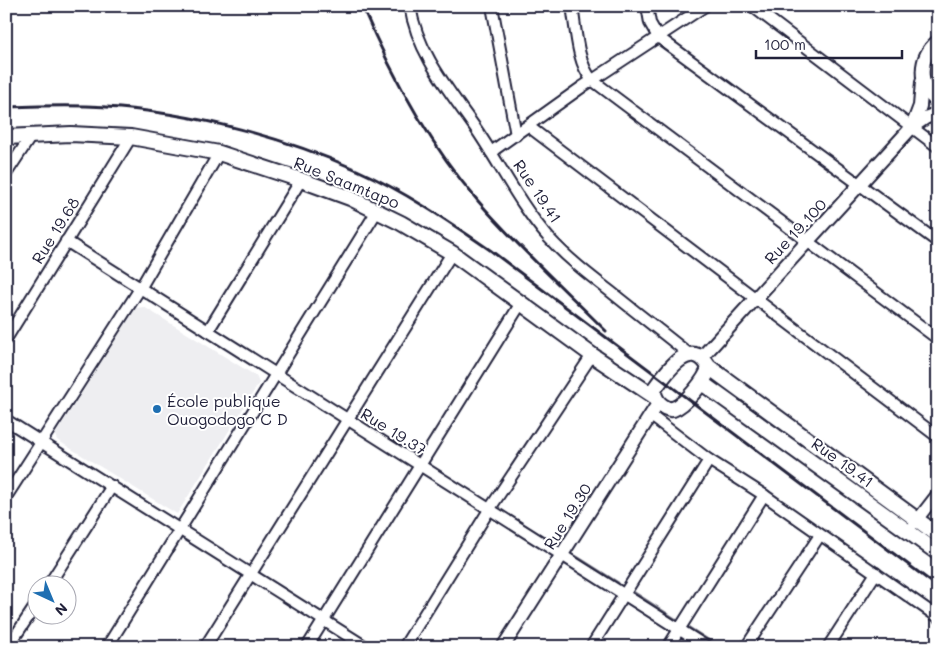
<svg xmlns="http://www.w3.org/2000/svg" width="944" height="653" viewBox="0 0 944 653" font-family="Mali,sans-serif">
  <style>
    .built { fill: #eeeef1 }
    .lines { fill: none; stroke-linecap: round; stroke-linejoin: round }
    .stream { stroke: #7a7a88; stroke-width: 3 }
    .minor-casing { stroke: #22223b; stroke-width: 14 }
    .tertiary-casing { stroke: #22223b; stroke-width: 16 }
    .secondary-casing { stroke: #22223b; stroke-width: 18 }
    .minor { stroke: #fff; stroke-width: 10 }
    .tertiary { stroke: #fff; stroke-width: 12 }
    .secondary { stroke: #fff; stroke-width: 14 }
    .rail { stroke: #22223b; stroke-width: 3 }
    .poi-dot { fill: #1f6fb2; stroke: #fff; stroke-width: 2 }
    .labels { text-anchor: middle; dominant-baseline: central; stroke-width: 4; stroke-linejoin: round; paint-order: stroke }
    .street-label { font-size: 16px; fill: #22223b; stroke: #fff }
    .poi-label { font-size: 16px; fill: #22223b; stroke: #fff; text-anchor: start }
  </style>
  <rect width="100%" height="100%" fill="#fff"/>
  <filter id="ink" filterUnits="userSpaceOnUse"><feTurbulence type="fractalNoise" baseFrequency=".02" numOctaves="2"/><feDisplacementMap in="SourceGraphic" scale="10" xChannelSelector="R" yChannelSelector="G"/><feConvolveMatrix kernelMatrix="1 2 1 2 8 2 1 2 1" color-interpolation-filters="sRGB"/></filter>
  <g filter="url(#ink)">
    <polygon class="built" points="144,307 256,376 259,383 177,514 57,440 55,435 136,308"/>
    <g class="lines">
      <g class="stream">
        <polyline points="577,557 618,583"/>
        <polyline points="633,592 675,619"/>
        <polyline points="689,628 719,647"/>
      </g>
      <defs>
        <g id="minor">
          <path d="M410,6C417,52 448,89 474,126C499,162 519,204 548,237C567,258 589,275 611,292C637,313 663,333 689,354"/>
          <polyline points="492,6 516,135"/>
          <path d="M572,6C576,29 577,63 592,80L938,339"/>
          <polyline points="647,6 650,23 658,37 938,242"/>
          <polyline points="752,6 938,147"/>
          <polyline points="528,126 938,437"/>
          <polyline points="491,152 582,87 705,6"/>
          <polyline points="6,174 31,136"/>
          <polyline points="66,241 707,647"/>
          <polyline points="208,331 301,180"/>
          <polyline points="6,339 131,137"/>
          <polyline points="650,415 709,460 764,495 938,617"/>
          <polyline points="6,420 366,647"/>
          <polyline points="6,497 141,287 219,153"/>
          <polyline points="914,524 938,493"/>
          <polyline points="48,586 112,486"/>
          <polyline points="10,644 38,602"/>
          <polyline points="107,647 377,211"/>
          <polyline points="205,647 452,253"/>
          <polyline points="307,647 521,303"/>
          <polyline points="404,647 489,510 592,355"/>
          <polyline points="591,647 709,460"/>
          <polyline points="668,647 764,495"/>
          <polyline points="746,647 820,535"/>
          <polyline points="828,647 876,573"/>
        </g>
        <g id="tertiary">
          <path d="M938,41C918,57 917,86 938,103"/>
          <polyline points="912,127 920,106 922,82"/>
          <polyline points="702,357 912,127 925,118 938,113"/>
          <polyline points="503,647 659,402"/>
        </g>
        <g id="secondary">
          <polyline points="6,137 71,134 131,137 219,153 301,180 350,198 401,223 452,253 592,355 655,397"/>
          <path d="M709,367C707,379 685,405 673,409C668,410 662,406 659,403C655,398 653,394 655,388C667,371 691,336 709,367L938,535"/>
          <polyline points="702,383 938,553"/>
        </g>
      </defs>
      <use href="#minor" class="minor-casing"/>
      <use href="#tertiary" class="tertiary-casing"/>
      <use href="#secondary" class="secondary-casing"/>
      <use href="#minor" class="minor"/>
      <use href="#tertiary" class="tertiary"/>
      <use href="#secondary" class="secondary"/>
      <g class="rail">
        <path d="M362,6C392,76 429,144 478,201C518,247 563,288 606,331"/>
        <path d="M6,107C33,106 59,105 86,106C177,109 274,133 357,170C404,191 448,221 490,250L938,587"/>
      </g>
    </g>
  </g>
  <circle class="poi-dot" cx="157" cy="409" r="5"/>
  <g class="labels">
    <g class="street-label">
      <text transform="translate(347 182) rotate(22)">Rue Saamtapo</text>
      <text transform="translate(538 191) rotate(56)">Rue 19.41</text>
      <text transform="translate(55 230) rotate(-58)">Rue 19.68</text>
      <text transform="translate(795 231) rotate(-47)">Rue 19.100</text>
      <text transform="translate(394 431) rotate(32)">Rue 19.37</text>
      <text transform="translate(843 462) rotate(36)">Rue 19.41</text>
      <text transform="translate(567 516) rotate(-58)">Rue 19.30</text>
    </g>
    <g class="poi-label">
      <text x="167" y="400">École publique<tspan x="167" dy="18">Ouogodogo C D</tspan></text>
    </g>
  </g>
  <rect width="944" height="653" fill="none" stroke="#fff" stroke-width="25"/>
  <rect x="12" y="12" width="919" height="628" fill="none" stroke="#22223b" stroke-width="2" filter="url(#ink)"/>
  <g transform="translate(52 600) rotate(136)"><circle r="24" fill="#ffffff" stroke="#a7a7b1"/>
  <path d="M0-4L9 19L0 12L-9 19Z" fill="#1f6fb2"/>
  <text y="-8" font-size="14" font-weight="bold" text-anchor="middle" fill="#22223b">N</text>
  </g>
  <path d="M756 50v8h146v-8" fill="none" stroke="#22223b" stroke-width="2.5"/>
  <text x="764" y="50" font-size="15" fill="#22223b" stroke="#ffffff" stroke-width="4" paint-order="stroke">100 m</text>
</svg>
